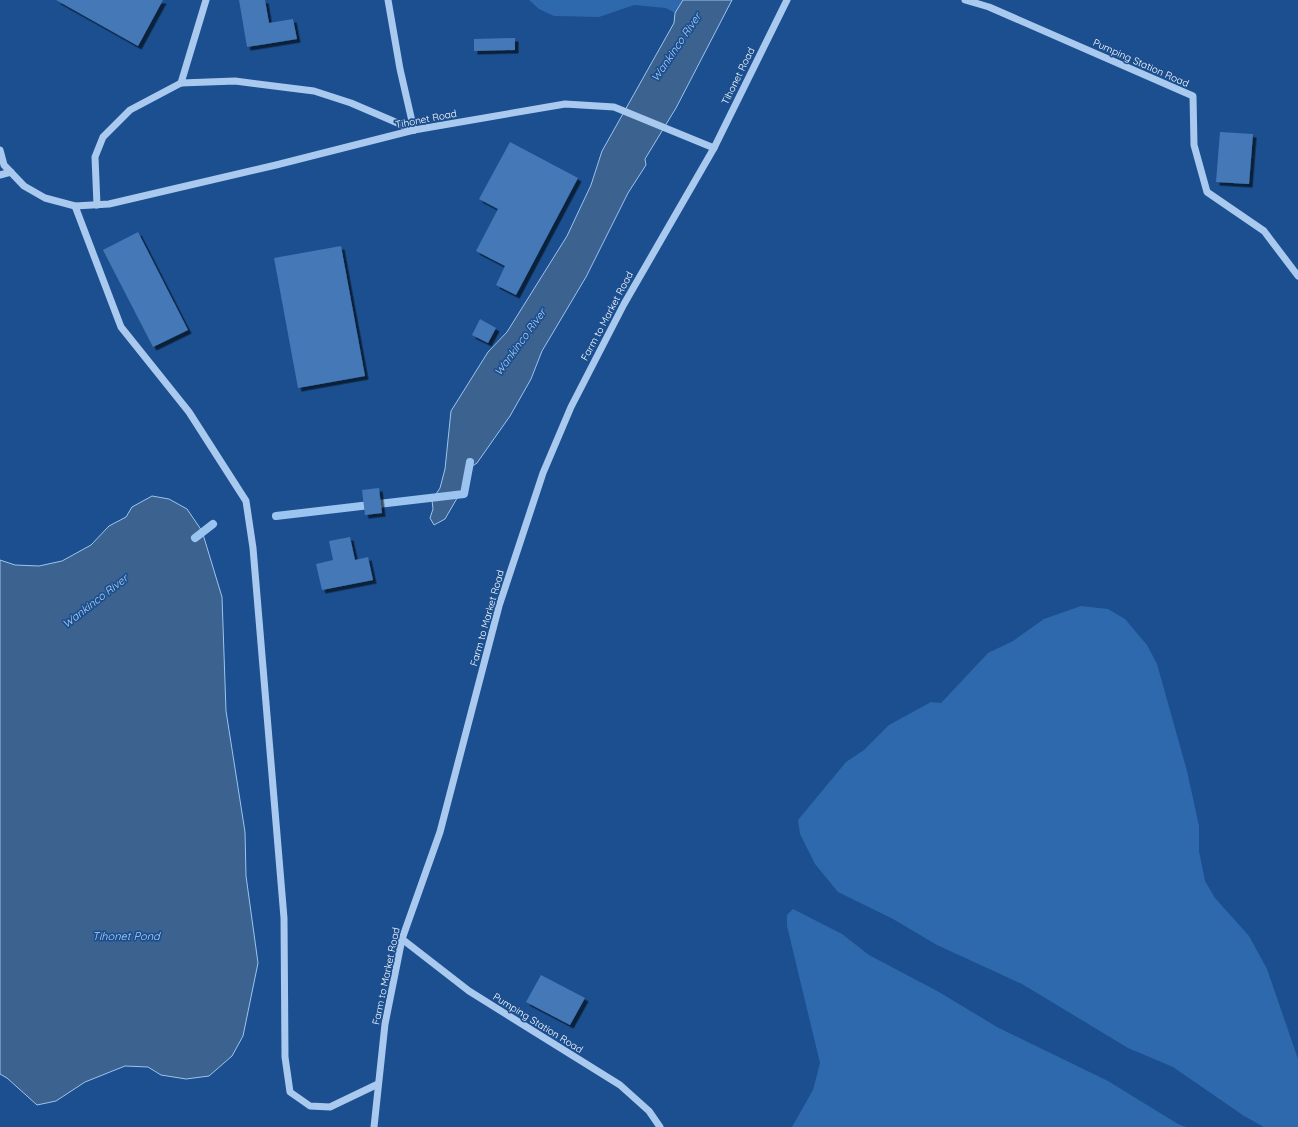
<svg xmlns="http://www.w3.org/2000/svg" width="1298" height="1127" viewBox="0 0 1298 1127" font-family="Quicksand,sans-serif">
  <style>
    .green { fill: #2e69ad }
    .water { fill: #3c6290; stroke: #9cc4f0 }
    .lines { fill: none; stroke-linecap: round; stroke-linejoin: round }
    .stream { stroke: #9cc4f0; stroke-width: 8 }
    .building { fill: #4478b7; filter: url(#shadow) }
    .minor { stroke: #a9c9ee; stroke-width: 7 }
    .labels { text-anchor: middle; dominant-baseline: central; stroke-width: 3.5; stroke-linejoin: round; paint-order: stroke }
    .street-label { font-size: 10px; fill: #fff; stroke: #1b4f8f }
    .water-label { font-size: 11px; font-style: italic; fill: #b5d3f5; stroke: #1b4f8f }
  </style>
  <defs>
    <filter id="shadow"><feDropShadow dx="3.5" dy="3.5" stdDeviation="0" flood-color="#0009"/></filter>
  </defs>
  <rect width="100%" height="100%" fill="#1b4f8f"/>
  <g class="green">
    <polygon points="529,0 683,0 675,13 666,8 634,5 599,17 554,16 539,9"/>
    <polygon points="1081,606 1108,609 1125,619 1147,645 1157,664 1187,771 1199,826 1199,851 1205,881 1215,898 1249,936 1267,969 1298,1059 1298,1127 1264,1127 1244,1116 1173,1067 1128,1048 1022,984 937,945 893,919 838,892 815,864 800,834 798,820 846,762 864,750 889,725 931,702 941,703 988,653 1013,641 1044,619"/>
    <polygon points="793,909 842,934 869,955 939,992 997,1027 1108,1081 1178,1124 1186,1127 792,1127 813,1090 820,1063 787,926 787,915"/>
  </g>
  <g class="water">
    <polygon points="683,0 732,0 676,108 645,159 646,165 628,193 586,277 542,351 531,379 510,416 477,463 471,467 466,476 467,481 445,519 434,525 430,518 433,509 432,500 440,488 445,469 451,411 488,352 507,332 567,236 591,185 602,151 674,23 675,13"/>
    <polygon points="152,496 169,499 187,509 202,531 222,597 226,711 245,832 246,876 258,963 243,1036 232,1056 209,1076 186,1079 161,1075 148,1067 125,1066 85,1082 56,1101 37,1105 7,1078 0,1074 0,560 15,565 39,566 62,561 91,545 109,526 126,517 132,507"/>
  </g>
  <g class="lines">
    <g class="stream">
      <polyline points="276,516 464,494 470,462"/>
      <polyline points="195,538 213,524"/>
    </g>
  </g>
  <g class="building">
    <polygon points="56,0 163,0 138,46"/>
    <polygon points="239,0 265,0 269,23 293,19 297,39 247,47"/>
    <polygon points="515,38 515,50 474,51 474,39"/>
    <polygon points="1220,132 1253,134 1249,184 1216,182"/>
    <polygon points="510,142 578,178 516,295 496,285 505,266 476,251 498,209 479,199"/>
    <polygon points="138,232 188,330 153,347 103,250"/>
    <polygon points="341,246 365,376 298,388 274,258"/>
    <polygon points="480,319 496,328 488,343 472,335"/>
    <polygon points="379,488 382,513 365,515 362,490"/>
    <polygon points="350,537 355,560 368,557 373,580 322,590 316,564 333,560 329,541"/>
    <polygon points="541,975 585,998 570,1025 526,1002"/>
  </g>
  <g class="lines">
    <g class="minor">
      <polyline points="388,0 400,69 414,130"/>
      <polyline points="965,0 989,7 1193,96 1194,145 1207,192 1264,231 1298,276"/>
      <polyline points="181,83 206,0"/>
      <polyline points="0,150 4,165 24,186 45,198 75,206 109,204 276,165 414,130 565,104 614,107 714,148 787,0"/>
      <polyline points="0,175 11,172"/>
      <polyline points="97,205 95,157 103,137 130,110 181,83 235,81 314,91 351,103 414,130"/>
      <polyline points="75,206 121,327 189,412 246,501 253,548 284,918 285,1057 290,1092 310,1106 330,1107 378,1084"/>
      <polyline points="402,939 469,991 620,1085 649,1111 660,1127"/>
      <polyline points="374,1127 385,1024 402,939 440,832 499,606 543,473 571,407 624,304 714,148"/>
    </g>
  </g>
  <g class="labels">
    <g class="street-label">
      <text transform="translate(1141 63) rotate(24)">Pumping Station Road</text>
      <text transform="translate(738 76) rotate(-64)">Tihonet Road</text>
      <text transform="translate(426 119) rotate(-11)">Tihonet Road</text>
      <text transform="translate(607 316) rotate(-62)">Farm to Market Road</text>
      <text transform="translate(487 618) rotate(-74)">Farm to Market Road</text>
      <text transform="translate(386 976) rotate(-78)">Farm to Market Road</text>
      <text transform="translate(538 1023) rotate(32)">Pumping Station Road</text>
    </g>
    <g class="water-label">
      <text transform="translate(676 47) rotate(-56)">Wankinco River</text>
      <text transform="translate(520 342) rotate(-54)">Wankinco River</text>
      <text transform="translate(95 601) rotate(-38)">Wankinco River</text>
      <text x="126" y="936">Tihonet Pond</text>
    </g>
  </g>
</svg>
